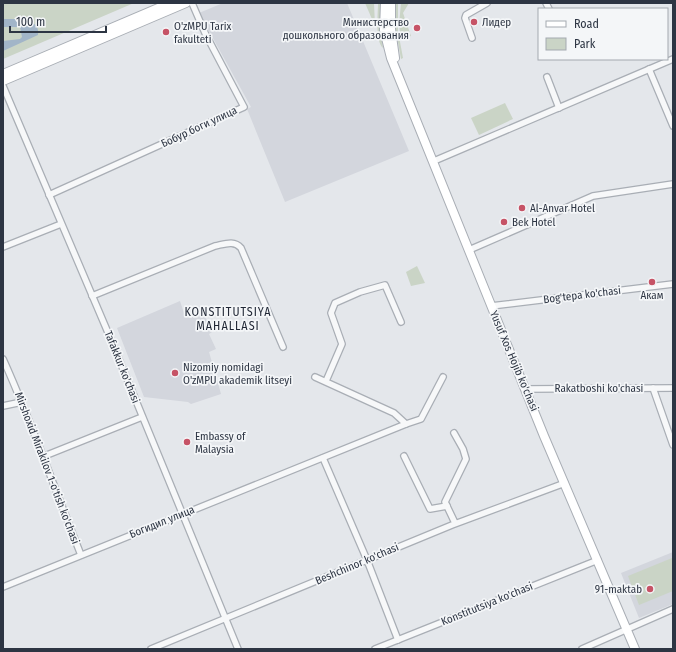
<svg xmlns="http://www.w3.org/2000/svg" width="676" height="652" viewBox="0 0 676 652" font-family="'Fira Sans Condensed',sans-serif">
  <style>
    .built { fill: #d3d6dd }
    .green { fill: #cad4c6 }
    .water { fill: #a2b5c8 }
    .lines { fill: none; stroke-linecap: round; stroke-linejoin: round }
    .street-casing { stroke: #a9aeb5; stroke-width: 8 }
    .secondary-casing { stroke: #a9aeb5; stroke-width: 10 }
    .street { stroke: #f7f8f9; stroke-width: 5.5 }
    .secondary { stroke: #fff; stroke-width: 8 }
    .poi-dot { fill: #c65366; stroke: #f4f6f8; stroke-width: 1.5 }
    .labels { text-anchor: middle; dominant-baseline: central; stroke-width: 3.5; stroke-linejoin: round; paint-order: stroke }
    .poi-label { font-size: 11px; fill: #2d3543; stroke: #f4f6f8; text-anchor: start }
    .street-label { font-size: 11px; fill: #2d3543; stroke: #f4f6f8 }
    .neighbourhood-label { font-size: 12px; letter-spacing: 1px; fill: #1f2634; stroke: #f4f6f8 }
  </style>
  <rect width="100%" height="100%" fill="#e4e7eb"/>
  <g class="built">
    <polygon points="223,3 347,3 409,151 285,202 247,109 251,107 199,13"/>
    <polygon points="180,301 184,313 200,306 212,332 209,334 216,349 209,352 221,394 191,404 188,402 144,397 117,328"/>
    <polygon points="673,552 673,604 639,618 621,573"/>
  </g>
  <g class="green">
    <polygon points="3,3 134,3 3,59"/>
    <polygon points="365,3 374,3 375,26"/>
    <path d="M378,3H381L380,28L383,48C375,41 378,14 378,3Z"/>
    <polygon points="396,3 398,3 398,31 403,58 401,59 396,31"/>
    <polygon points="401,3 409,3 403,13 411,36 401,39 399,25"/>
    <polygon points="505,103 513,119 479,135 471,118"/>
    <polygon points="417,266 425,283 411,286 406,272"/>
    <polygon points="672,558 673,591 639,605 628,576"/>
  </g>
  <path class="water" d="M3,19C15,19 41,17 38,35L3,51V41L20,39L22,37L20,27H3Z"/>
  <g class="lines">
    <defs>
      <g id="street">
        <polyline points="546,3 549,9"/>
        <polyline points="472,38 465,18 466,15 487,3"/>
        <polyline points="649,69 673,126"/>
        <polyline points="547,77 559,108"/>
        <polyline points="3,86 109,335 238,649"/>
        <polyline points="434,161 673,59"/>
        <polyline points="49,195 244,107 205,33 192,3"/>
        <polyline points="3,247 61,224"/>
        <polyline points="469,250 593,196 673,184"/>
        <path d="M92,296L215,246C225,244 234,240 241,248L283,347"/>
        <polyline points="491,306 673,284"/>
        <path d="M3,359C32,423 55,490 81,555"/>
        <polyline points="315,377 394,413 406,424 421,419 443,377"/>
        <polyline points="326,381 342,344 331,313 335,303 360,292 385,285 401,322"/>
        <polyline points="653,388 673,445"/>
        <polyline points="526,389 673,388"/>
        <polyline points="3,406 22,402"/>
        <polyline points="454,433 463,449 466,459 445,502 455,523"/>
        <polyline points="404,456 430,509 447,506"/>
        <polyline points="42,457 142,417"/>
        <polyline points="323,458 367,560 398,640"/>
        <polyline points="3,587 406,424"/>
        <polyline points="151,649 452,525 565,483"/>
        <polyline points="375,649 598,560"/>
        <polyline points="582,649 673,609"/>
      </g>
      <g id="secondary">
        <polyline points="385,3 384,30 391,58 544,436 635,649"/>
        <polyline points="391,3 391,29 395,58"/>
        <polyline points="3,74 170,3"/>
        <polyline points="3,81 186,3"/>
      </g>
    </defs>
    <use href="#street" class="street-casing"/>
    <use href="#secondary" class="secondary-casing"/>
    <use href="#street" class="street"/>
    <use href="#secondary" class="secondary"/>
  </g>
  <g class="poi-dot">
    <circle cx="474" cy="22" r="4"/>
    <circle cx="417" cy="28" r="4"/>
    <circle cx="166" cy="32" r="4"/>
    <circle cx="522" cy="208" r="4"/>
    <circle cx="504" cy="222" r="4"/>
    <circle cx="652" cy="282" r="4"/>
    <circle cx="175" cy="373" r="4"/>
    <circle cx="187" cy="442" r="4"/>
    <circle cx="650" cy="589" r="4"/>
  </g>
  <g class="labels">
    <g class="poi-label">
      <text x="409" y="22" text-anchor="end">Министерство<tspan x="409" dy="13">дошкольного образования</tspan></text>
      <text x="482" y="22">Лидер</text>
      <text x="174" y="26">O'zMPU Tarix<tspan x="174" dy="13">fakulteti</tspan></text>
      <text x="530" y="208">Al-Anvar Hotel</text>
      <text x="512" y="222">Bek Hotel</text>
      <text x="652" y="295" text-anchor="middle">Акам</text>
      <text x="183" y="367">Nizomiy nomidagi<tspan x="183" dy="13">O'zMPU akademik litseyi</tspan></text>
      <text x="195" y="436">Embassy of<tspan x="195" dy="13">Malaysia</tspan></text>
      <text x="642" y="589" text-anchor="end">91-maktab</text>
    </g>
    <g class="street-label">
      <text transform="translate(199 127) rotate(-25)">Бобур боги улица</text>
      <text transform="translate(582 295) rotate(-7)">Bog'tepa ko'chasi</text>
      <text transform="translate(514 361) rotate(67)">Yusuf Xos Hojib ko'chasi</text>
      <text transform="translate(122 367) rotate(68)">Tafakkur ko'chasi</text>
      <text x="599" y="388">Rakatboshi ko'chasi</text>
      <text transform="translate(47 468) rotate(69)">Mirshoxid Mirakilov 1-o'tish ko'chasi</text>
      <text transform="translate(162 522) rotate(-22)">Богидил улица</text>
      <text transform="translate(357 564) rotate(-23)">Beshchinor ko'chasi</text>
      <text transform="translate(487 604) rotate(-22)">Konstitutsiya ko'chasi</text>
    </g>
    <g class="neighbourhood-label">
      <text x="228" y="312">KONSTITUTSIYA<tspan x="228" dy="14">MAHALLASI</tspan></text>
    </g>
  </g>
  <rect width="676" height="652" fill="none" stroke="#2d3543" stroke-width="8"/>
  <rect x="538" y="8" width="130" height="52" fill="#f4f6f8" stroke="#a4a9b0"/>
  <rect x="546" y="21" width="20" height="6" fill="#ffffff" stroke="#a4a9b0"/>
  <text x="574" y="28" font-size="12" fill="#2d3543">Road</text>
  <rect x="546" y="38" width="20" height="12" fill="#cad4c6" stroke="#a4a9b0"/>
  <text x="574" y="48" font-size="12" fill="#2d3543">Park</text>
  <path d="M10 26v6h96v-6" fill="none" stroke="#2d3543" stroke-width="2"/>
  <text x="16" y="26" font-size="12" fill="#2d3543" stroke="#f4f6f8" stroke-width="3" paint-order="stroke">100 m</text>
</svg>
